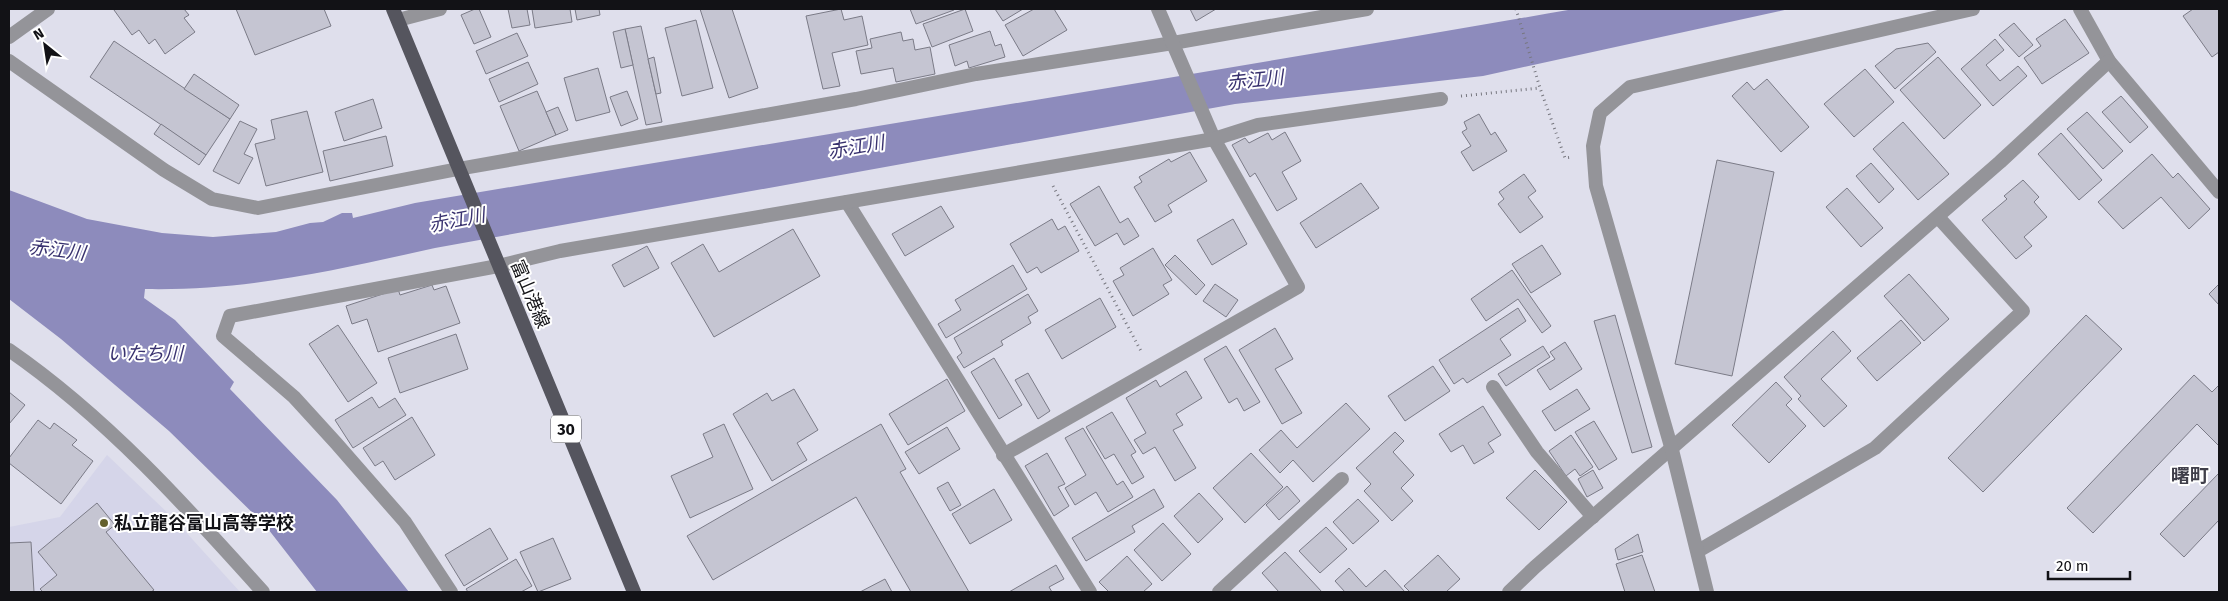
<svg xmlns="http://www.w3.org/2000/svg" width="2228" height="601" viewBox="0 0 2228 601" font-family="'Fira Sans','Noto Sans JP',sans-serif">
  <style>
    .built { fill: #d5d5e9 }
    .water { fill: #8d8bbc }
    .building { fill: #c5c5d2; stroke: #7b7b87 }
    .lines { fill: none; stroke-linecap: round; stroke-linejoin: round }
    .path { stroke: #77777f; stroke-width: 3; stroke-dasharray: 1 4; stroke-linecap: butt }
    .service { stroke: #949499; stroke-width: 14 }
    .minor { stroke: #949499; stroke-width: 14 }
    .tertiary { stroke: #949499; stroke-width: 14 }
    .primary { stroke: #55555e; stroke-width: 14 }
    .poi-dot { fill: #64612d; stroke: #fff; stroke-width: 2 }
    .labels { text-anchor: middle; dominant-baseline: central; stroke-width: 4; stroke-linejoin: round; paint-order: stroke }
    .shield { fill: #fff; stroke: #59595c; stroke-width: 1 }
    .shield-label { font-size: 16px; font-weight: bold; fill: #121216 }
    .street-label { font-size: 18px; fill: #121216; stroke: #fff }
    .poi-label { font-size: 18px; font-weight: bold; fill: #121216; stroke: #fff; text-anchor: start }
    .water-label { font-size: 19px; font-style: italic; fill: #39326f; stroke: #fff }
    .neighbourhood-label { font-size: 19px; font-weight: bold; fill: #403f4a; stroke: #fff }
  </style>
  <rect width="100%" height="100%" fill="#dfdfec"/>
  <polygon class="built" points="107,455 174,519 240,592 9,592 9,527 60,517"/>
  <path class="water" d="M1574,9H1789L1483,76L1235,104L435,248C336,270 248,291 145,289L144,298L175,320L234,382L230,389L337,500L409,592H317L265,525L169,431L61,339L9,299V190L87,219L162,233L213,237L276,232L310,223L323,222L342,213H352L353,218L415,203C801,138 1188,76 1574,9Z"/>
  <g class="building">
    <polygon points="116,9 184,9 189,15 184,18 195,32 165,54 155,39 149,44 139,30 132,35 114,10"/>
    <polygon points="236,9 324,9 331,26 255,55"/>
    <polygon points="475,9 479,9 491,37 474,44 461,15"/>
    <polygon points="508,9 527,9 530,25 512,28"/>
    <polygon points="532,9 570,9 572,22 535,28"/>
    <polygon points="575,9 599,9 600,15 577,20"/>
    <polygon points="700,9 732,9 758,88 729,98"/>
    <polygon points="841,9 844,20 862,16 868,45 832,53 840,86 823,89 806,16"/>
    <polygon points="910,9 953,9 954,10 916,24"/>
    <polygon points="965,9 973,31 932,47 923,24"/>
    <polygon points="995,9 1023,9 1003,21"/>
    <polygon points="1034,9 1054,9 1067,30 1023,56 1005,25"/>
    <polygon points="1190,9 1216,9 1196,21"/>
    <polygon points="2193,9 2219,9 2219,52 2212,57 2183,16"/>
    <polygon points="2065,19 2089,53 2042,84 2024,58 2041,46 2036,39"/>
    <polygon points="696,20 713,88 682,96 665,28"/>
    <polygon points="2014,23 2033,45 2019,57 1999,35"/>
    <polygon points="641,26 662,122 646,125 625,29"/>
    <polygon points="625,29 633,65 621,68 613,32"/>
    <polygon points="990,31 995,46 1001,44 1005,57 969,68 967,61 955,66 949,45"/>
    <polygon points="901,32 903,41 913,39 915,50 930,47 935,74 896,82 893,68 861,74 856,51 872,48 870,39"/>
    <polygon points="517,33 528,56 486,74 476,51"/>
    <polygon points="1995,39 2004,50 1986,65 2000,81 2018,66 2027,76 1993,106 1961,69"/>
    <polygon points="114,41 230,119 206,155 90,77"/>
    <polygon points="1928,43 1936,52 1895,89 1875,66 1896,49"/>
    <polygon points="654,57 661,93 656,94 648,59"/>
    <polygon points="1938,57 1981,105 1944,139 1900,90"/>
    <polygon points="528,62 538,84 499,102 489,79"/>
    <polygon points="598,68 610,112 576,121 564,78"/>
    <polygon points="1865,69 1894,102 1854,137 1824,104"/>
    <polygon points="194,74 239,105 230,119 184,89"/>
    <polygon points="1767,79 1809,127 1781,152 1732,96 1747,82 1754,90"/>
    <polygon points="537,91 556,135 519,151 500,106"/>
    <polygon points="627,91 638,119 621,126 610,97"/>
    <polygon points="2121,96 2148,127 2130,143 2102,112"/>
    <polygon points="373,99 382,128 344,141 335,112"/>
    <polygon points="558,107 568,130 556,135 546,112"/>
    <polygon points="307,111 323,172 266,186 255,144 275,139 271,120"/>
    <polygon points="2087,112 2123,151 2103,169 2067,129"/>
    <polygon points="1479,114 1491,135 1495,132 1507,151 1473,171 1461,152 1471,146 1462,132 1467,129 1464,122"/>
    <polygon points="240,121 257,129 244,154 253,158 239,184 213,171"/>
    <polygon points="1903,122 1949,174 1918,200 1873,149"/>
    <polygon points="161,124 206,155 199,165 154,134"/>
    <polygon points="1285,132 1301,161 1282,172 1297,199 1277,211 1255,173 1250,177 1232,145 1245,138 1249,143 1268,133 1272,140"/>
    <polygon points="2061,133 2102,180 2079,200 2038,154"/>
    <polygon points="386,136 393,166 330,181 323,151"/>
    <polygon points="1190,152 1207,181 1168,205 1172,212 1155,222 1134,187 1142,182 1139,177 1169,159 1171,162"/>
    <polygon points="2152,154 2173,178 2178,173 2210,209 2189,229 2161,197 2123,229 2098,202"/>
    <polygon points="1717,160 1774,172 1732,376 1675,364"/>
    <polygon points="1871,163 1894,189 1879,203 1856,176"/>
    <polygon points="1524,174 1536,191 1528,197 1543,217 1520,233 1498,204 1504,199 1499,192"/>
    <polygon points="2023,180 2039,197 2034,202 2047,217 2024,237 2032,246 2016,259 1982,220 2007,199 2004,196"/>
    <polygon points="1361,183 1379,208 1316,248 1300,223"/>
    <polygon points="1099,186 1120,223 1128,218 1139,236 1124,245 1117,233 1095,246 1070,204"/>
    <polygon points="1847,188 1883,228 1861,247 1826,207"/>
    <polygon points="941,206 954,227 905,256 892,234"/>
    <polygon points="1052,219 1058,230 1065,226 1079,251 1041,273 1037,267 1027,273 1010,244"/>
    <polygon points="1233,219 1247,244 1212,265 1197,240"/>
    <polygon points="793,229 820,276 714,337 671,263 703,244 719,272"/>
    <polygon points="1542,245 1561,274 1531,293 1512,264"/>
    <polygon points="647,246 659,268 624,287 612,265"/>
    <polygon points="1153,248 1172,280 1163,285 1169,294 1133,316 1113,281 1124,275 1120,268"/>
    <polygon points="1175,255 1205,285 1196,295 1165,265"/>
    <polygon points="1013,265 1027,289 946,338 938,324 961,310 955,300"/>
    <polygon points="1512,270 1551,326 1542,333 1518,299 1486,321 1471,299"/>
    <polygon points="1909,274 1949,319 1924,341 1884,296"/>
    <polygon points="1215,284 1238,300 1226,317 1203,301"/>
    <polygon points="2219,284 2219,305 2209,294"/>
    <polygon points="432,285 434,290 446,286 460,323 378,352 367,319 352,324 346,306 398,289 400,295"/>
    <polygon points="1028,294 1038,311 1028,317 1031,323 1001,341 1003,345 964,368 957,357 962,353 954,338"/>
    <polygon points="1100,298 1116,327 1062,359 1045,330"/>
    <polygon points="1518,308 1526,321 1500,339 1511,355 1467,383 1463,378 1454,384 1439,360"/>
    <polygon points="1615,315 1652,447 1632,453 1594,321"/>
    <polygon points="2086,315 2122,349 1983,492 1948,458"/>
    <polygon points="1901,320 1921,343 1877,381 1857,358"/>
    <polygon points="338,325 377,383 348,402 309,344"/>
    <polygon points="1275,328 1293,359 1275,369 1302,413 1282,424 1239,350"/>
    <polygon points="1833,331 1851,351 1821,379 1847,406 1824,427 1798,399 1801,396 1784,377"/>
    <polygon points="456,334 468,369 400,393 388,358"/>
    <polygon points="1565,342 1582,369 1550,390 1537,370 1555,359 1550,352"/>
    <polygon points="1226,346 1260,402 1244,411 1237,398 1229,403 1204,359"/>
    <polygon points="1543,346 1550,357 1506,386 1498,374"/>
    <polygon points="994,358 1022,405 999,419 971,372"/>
    <polygon points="1433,366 1450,391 1405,421 1388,396"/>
    <polygon points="1186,371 1202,398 1176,414 1183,425 1173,430 1196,468 1175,481 1155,447 1143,454 1134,440 1146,433 1126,398 1156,380 1160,387"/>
    <polygon points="1028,373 1050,411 1038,419 1015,380"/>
    <polygon points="2194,375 2212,392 2219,385 2219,446 2197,424 2093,533 2067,508"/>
    <polygon points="947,379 965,411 908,445 889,414"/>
    <polygon points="1776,382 1792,399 1786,405 1806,426 1769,463 1732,425"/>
    <polygon points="794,389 818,430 797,443 807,460 772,481 733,414 767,393 772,401"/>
    <polygon points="1577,389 1590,409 1555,431 1542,411"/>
    <polygon points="9,392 25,405 9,424"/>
    <polygon points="372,397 379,408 395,398 406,415 353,448 335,420"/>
    <polygon points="1346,403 1370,429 1313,482 1293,460 1280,473 1259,450 1281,430 1297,448"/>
    <polygon points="1483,406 1501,435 1488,443 1494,452 1474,464 1463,445 1451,452 1439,434"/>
    <polygon points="1112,412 1136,452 1131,455 1144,477 1132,484 1114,454 1105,459 1086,427"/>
    <polygon points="412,417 435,455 395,480 383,461 375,466 363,448"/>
    <polygon points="38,420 50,429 54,423 77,440 72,445 93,461 61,504 9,463 9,458"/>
    <polygon points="1594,421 1617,459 1599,470 1575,432"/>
    <polygon points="724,424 753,489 690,518 671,476 713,457 703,434"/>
    <polygon points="881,424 906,469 900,472 969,592 911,592 856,497 713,580 687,536"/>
    <polygon points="947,427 960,449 919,474 905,452"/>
    <polygon points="1083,428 1117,485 1123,481 1133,497 1108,512 1096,492 1075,505 1065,488 1086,475 1065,438"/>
    <polygon points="1395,432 1404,441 1393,452 1414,475 1401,488 1413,501 1392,521 1364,491 1371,484 1356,468"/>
    <polygon points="1571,435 1593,467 1580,476 1575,469 1566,476 1549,451"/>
    <polygon points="1047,453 1065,484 1058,487 1069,506 1054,516 1025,466"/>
    <polygon points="1251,453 1283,487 1245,523 1213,488"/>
    <polygon points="1535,470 1567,502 1539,530 1506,498"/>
    <polygon points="1593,470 1603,488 1587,497 1578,479"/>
    <polygon points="2219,473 2219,520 2184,557 2160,534"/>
    <polygon points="948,482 961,505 950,511 937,488"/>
    <polygon points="1287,486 1300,501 1279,520 1266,505"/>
    <polygon points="994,489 1012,520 970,544 952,514"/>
    <polygon points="1154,489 1164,507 1132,526 1135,532 1086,561 1072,538"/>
    <polygon points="1199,493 1223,519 1198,543 1174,516"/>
    <polygon points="1358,499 1379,521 1353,544 1333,522"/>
    <polygon points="97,503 115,525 106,532 154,590 151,592 43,592 40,589 57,575 38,552"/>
    <polygon points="1163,523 1191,554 1162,581 1134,550"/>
    <polygon points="1326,527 1347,549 1320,573 1299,551"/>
    <polygon points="490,528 508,559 464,586 445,555"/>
    <polygon points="1638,534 1643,552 1618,560 1615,549"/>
    <polygon points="553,538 571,579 538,592 520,552"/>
    <polygon points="31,542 34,592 9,592 9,543"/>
    <polygon points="1285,552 1322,592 1279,592 1262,573"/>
    <polygon points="1438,555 1460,579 1446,592 1410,592 1404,586"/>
    <polygon points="1642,555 1655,592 1625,592 1616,564"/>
    <polygon points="1127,556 1152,584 1143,592 1109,592 1099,582"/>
    <polygon points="516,559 532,586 521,592 468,592 466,589"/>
    <polygon points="1056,565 1064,579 1049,587 1052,592 1009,592"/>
    <polygon points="1349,568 1366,587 1385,570 1405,592 1345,592 1335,581"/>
    <polygon points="885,579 892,592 860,592"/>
  </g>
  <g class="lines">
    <g class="path">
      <polyline points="1516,9 1540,88 1565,158 1573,157"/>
      <polyline points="1461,96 1540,88"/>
      <polyline points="1053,186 1142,353"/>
    </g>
    <g class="service">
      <polyline points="398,20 440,9"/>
      <polyline points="1493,387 1537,452 1593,517"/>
      <polyline points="1698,551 1875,448 2023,311 1938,217"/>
      <polyline points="1219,592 1342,479"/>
    </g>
    <g class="minor">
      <polyline points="2080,9 2109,61 2219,192"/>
      <polyline points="9,61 164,170 212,199 258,208 458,169 856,99 976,74 1173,43 1367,9"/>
      <polyline points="847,202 1090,592"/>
      <path d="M9,350C106,417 185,505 263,592"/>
      <polyline points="1003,455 1298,287 1214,139 1158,9"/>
      <polyline points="451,592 405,522 336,443 294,397 223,336 230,316 498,266 560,251 1214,139 1258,125 1441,99"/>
      <polyline points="1509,592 1535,567 2000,162 2109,61"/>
      <polyline points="1707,592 1672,450 1596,186 1593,146 1600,113 1630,87 1973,9"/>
    </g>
    <polyline class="tertiary" points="9,37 48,9"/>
    <polyline class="primary" points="393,9 634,592"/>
  </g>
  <circle class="poi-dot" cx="104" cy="523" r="5"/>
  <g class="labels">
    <rect class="shield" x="551" y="415.5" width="30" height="27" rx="4"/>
    <g class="shield-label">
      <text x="566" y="429">30</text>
    </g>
    <g class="street-label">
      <text transform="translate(530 294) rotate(67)">富山港線</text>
    </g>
    <g class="poi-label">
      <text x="114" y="523">私立龍谷富山高等学校</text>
    </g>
    <g class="water-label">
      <text transform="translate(1255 80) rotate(-6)">赤江川</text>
      <text transform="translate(856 147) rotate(-10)">赤江川</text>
      <text transform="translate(457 220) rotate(-11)">赤江川</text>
      <text transform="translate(57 250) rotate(7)">赤江川</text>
      <text x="145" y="353">いたち川</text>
    </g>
    <g class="neighbourhood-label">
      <text x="2190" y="475">曙町</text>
    </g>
  </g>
  <rect width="2228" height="601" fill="none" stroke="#121216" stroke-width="20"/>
  <g transform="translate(45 45) rotate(330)" stroke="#ffffff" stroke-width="4" paint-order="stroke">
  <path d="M0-4L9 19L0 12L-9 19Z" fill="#121216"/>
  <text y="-8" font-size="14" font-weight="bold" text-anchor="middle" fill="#121216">N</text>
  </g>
  <path d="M2048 571v8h82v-8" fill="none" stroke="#121216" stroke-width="2.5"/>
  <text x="2056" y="571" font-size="15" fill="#121216" stroke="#ffffff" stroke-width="4" paint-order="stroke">20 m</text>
</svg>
